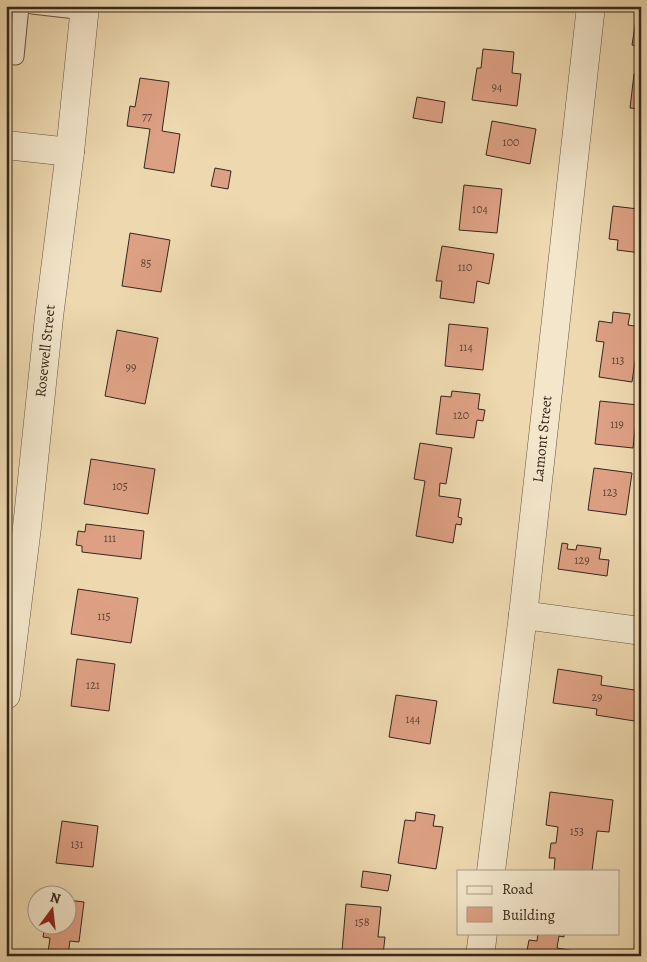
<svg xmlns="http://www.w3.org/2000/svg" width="647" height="962" viewBox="0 0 647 962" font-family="Alegreya,serif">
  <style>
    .building { fill: #dda084; stroke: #36271b }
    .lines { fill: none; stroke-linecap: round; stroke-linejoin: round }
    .lane-casing { stroke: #645340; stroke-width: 17 }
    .street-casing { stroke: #645340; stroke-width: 29 }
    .lane { stroke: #f3e6cb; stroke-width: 15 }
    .street { stroke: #f3e6cb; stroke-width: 28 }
    .labels { text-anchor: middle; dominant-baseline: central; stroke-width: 5; stroke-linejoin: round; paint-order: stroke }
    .number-label { font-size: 12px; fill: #604535 }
    .street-label { font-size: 15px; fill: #36271b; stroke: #f3e6cb }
  </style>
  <rect width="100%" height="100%" fill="#edd8af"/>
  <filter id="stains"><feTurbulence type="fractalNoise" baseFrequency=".004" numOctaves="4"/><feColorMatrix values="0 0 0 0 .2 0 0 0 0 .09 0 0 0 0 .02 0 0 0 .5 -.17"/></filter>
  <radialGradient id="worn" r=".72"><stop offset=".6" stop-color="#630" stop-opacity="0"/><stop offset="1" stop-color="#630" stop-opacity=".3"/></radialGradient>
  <g class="building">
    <polygon points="637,12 641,13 641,47 632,45"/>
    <polygon points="483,49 514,52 512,73 521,74 517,106 472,100 477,68 481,68"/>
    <polygon points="634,74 641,75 641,109 630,108"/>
    <polygon points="140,78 169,82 162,131 180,134 174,173 144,168 150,129 127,126 130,106 135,107"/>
    <polygon points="417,97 445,102 442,123 413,118"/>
    <polygon points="492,121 536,129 530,164 486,155"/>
    <polygon points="215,168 231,171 228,189 211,186"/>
    <polygon points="464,185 502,189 497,233 459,230"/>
    <polygon points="641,191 641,253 617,250 618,240 609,239 613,206 638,209"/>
    <polygon points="130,233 170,240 161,292 122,286"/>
    <polygon points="442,246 494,254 489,284 477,281 474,303 440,298 442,281 436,281"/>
    <polygon points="613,312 630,314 628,325 640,327 632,382 599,377 604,342 596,341 599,321 612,323"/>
    <polygon points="449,324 488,328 483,370 445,366"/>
    <polygon points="117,330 158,338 145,404 105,396"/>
    <polygon points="452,391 480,394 478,409 485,410 483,421 477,420 474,438 436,434 441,396 451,397"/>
    <polygon points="600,401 638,405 633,448 595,444"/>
    <polygon points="420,443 452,448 446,484 440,483 439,496 461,499 458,517 462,518 461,525 456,524 453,543 416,536 425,481 414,479"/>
    <polygon points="91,459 155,469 148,514 84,504"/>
    <polygon points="594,468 632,473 626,515 588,510"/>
    <polygon points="86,524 144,531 141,559 82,552 82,546 76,545 78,531 85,532"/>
    <polygon points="562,543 568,544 567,549 576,550 577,545 601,548 599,559 609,560 607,576 558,569"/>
    <polygon points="78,589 138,598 131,643 71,634"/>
    <polygon points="77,659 115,664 109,711 71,706"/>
    <polygon points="558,669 602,676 601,685 641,691 641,722 596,715 597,709 553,703"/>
    <polygon points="396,695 437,701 430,744 389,737"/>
    <polygon points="550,792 613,800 609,832 597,831 592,871 554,871 555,858 549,858 551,843 556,843 558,827 546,825"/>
    <polygon points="416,812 435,815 433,826 443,827 436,869 398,863 405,820 415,821"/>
    <polygon points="62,821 98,826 93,867 56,863"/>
    <polygon points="363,871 391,875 388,891 361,887"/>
    <polygon points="68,900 84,902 79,942 70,941 68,955 48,952 50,938 43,937 45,924 68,924"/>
    <polygon points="346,904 381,907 378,937 385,937 383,955 342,951"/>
    <polygon points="538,933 564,933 564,937 559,936 557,948 575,951 575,956 526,956 529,940 537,941"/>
  </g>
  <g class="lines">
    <defs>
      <g id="lane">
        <polyline points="32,6 85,12"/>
        <polyline points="6,56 16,57 21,6"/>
      </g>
      <g id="street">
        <polyline points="6,145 70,152"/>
        <polyline points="523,615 641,631"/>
        <polyline points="6,695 27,527 49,317 70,152 85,6"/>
        <polyline points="491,871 523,615 591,6"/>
        <polyline points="480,956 483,933"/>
      </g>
    </defs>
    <use href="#lane" class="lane-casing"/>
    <use href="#street" class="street-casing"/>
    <use href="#lane" class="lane"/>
    <use href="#street" class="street"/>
  </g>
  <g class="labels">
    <g class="number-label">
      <text x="497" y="87">94</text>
      <text x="147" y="116">77</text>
      <text x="511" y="142">100</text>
      <text x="480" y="209">104</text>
      <text x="146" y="263">85</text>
      <text x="465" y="267">110</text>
      <text x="466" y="347">114</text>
      <text x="618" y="360">113</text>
      <text x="131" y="367">99</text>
      <text x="461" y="415">120</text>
      <text x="617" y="424">119</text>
      <text x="120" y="486">105</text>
      <text x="610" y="492">123</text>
      <text x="110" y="538">111</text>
      <text x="582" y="560">129</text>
      <text x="104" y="616">115</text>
      <text x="93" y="685">121</text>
      <text x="597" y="697">29</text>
      <text x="413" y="719">144</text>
      <text x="577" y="831">153</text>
      <text x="77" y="844">131</text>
      <text x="362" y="922">158</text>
    </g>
    <g class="street-label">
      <text transform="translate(45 351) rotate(-84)">Rosewell Street</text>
      <text transform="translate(542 439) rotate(-84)">Lamont Street</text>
    </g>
  </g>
  <rect width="647" height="962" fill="none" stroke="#edd8af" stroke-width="25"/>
  <rect x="8" y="8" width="632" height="947" fill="none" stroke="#36271b" stroke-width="2.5"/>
  <rect x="12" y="12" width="622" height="937" fill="none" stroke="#36271b"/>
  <rect x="457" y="870" width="162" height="65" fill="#f3e6cb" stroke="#a79a85"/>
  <rect x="467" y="886" width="25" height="8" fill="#f3e6cb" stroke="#a79a85"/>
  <text x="502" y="894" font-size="15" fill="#36271b">Road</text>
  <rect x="467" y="907" width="25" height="15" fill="#dda084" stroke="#a79a85"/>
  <text x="502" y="920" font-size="15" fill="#36271b">Building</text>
  <g transform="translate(52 910) rotate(15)"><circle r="24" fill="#f3e6cb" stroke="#a79a85"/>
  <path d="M0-4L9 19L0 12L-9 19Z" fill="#8f2418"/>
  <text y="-8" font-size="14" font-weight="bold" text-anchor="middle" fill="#36271b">N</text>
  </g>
  <rect width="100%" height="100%" filter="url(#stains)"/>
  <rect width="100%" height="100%" fill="url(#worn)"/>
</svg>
